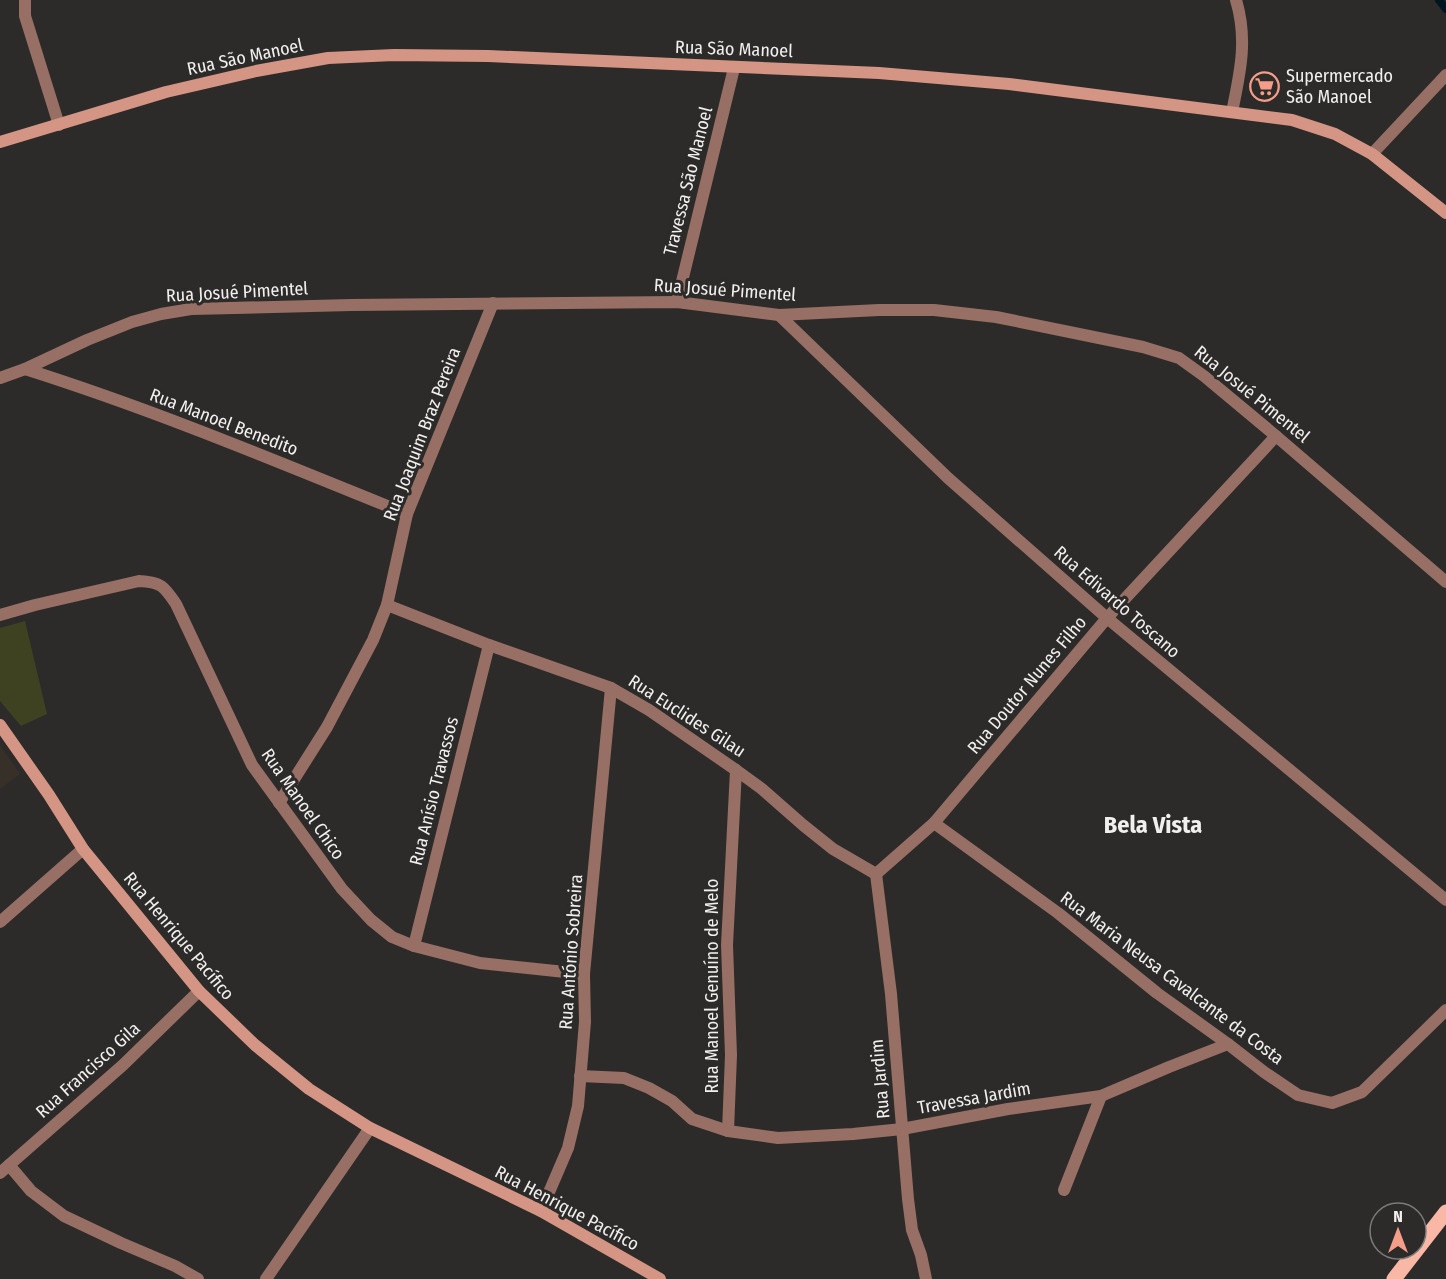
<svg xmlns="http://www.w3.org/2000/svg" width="1446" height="1279" viewBox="0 0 1446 1279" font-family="'Fira Sans Condensed',sans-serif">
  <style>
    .built { fill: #363029 }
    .green { fill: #3e4220 }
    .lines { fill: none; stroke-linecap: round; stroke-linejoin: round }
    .stream { stroke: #00161e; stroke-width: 8 }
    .service { stroke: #976f64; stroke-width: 12 }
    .minor { stroke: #976f64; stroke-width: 12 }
    .secondary { stroke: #d49584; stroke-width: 12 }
    .primary { stroke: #f9b7a6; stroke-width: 15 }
    .labels { text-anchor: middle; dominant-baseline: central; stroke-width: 6; stroke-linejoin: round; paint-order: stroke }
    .street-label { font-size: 18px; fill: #f1f0ee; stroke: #2c2b29 }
    .poi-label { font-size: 18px; fill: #f1f0ee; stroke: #2c2b29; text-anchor: start }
    .district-label { font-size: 24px; font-weight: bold; fill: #f1f0ee; stroke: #2c2b29 }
  </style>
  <rect width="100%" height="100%" fill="#2c2b29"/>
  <polygon class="built" points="0,745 20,774 0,789"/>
  <polygon class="green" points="25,621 47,714 21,726 0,701 0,628"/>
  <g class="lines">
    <polyline class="stream" points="1439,0 1446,9"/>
    <g class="service">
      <polyline points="580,1076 624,1078 649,1088 672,1101 692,1119 728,1131 778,1138 853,1134 902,1129 1008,1109 1101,1096 1169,1067 1228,1044"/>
      <polyline points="1064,1190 1101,1096"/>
    </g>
    <g class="minor">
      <polyline points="25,0 25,16 59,125"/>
      <path d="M1232,112C1240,73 1248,40 1236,0"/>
      <polyline points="1372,154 1446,75"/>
      <polyline points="677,302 734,68"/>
      <polyline points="779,315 948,478 1107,618 1446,900"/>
      <path d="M25,369C155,410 281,463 407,514"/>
      <polyline points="0,378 25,369 87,340 132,322 161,314 191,309 351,305 677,302 779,315 879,310 934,310 996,317 1143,347 1179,358 1204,376 1276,436 1446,582"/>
      <polyline points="387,605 489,645 611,688 649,710 736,770 762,789 803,825 833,849 876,874"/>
      <path d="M0,615L35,605L139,581C161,582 164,586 176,604L252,765L342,889L371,920L392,937L414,946L480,963L584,974"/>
      <polyline points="279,803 327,727 373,640 387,605 407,514 493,303"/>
      <polyline points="934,823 1058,913 1157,993 1228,1044 1264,1072 1298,1095 1332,1103 1362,1092 1446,1010"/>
      <polyline points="876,874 934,823 1107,618 1276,436"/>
      <polyline points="876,874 891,994 908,1199 912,1230 921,1255 926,1279"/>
      <polyline points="0,922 83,849"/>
      <polyline points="414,946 489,645"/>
      <polyline points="728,1131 731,1055 727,945 736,770"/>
      <polyline points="9,1165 31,1191 64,1216 121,1243 175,1266 198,1279"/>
      <polyline points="0,1173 123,1065 199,991"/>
      <polyline points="541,1211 568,1148 578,1106 585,1022 584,974 611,688"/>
      <polyline points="266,1279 370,1128"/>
    </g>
    <g class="secondary">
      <polyline points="0,142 166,92 256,71 328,58 394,55 488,56 879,73 1009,84 1292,120 1335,134 1372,154 1446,213"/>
      <polyline points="0,725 49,795 83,849 199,991 255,1045 309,1089 370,1128 541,1211 660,1279"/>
    </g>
    <polyline class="primary" points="1394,1279 1446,1212"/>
  </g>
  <defs>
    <symbol id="supermarket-ring" viewBox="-11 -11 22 22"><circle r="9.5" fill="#2c2b29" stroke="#f49e89" stroke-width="1.5"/><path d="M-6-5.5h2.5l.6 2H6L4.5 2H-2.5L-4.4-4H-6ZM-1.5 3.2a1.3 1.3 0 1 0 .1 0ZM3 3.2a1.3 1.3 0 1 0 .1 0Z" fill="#f49e89"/></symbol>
  </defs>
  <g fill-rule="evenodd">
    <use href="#supermarket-ring" x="1248" y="70" width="33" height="33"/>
  </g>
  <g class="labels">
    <g class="street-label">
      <text transform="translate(734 49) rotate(2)">Rua São Manoel</text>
      <text transform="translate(245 57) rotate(-12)">Rua São Manoel</text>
      <text transform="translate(688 181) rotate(-76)">Travessa São Manoel</text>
      <text transform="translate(725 290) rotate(4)">Rua Josué Pimentel</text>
      <text transform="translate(237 292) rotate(-3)">Rua Josué Pimentel</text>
      <text transform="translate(1252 394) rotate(39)">Rua Josué Pimentel</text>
      <text transform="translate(224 422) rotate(21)">Rua Manoel Benedito</text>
      <text transform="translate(422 434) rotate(-69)">Rua Joaquim Braz Pereira</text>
      <text transform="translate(1117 602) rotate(41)">Rua Edivardo Toscano</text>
      <text transform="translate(1027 685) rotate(-50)">Rua Doutor Nunes Filho</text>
      <text transform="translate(687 716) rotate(33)">Rua Euclides Gilau</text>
      <text transform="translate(434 791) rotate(-76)">Rua Anísio Travassos</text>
      <text transform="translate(303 804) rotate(55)">Rua Manoel Chico</text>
      <text transform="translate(179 936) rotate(50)">Rua Henrique Pacífico</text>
      <text transform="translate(571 952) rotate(-86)">Rua António Sobreira</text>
      <text transform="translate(1172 978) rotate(37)">Rua Maria Neusa Cavalcante da Costa</text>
      <text transform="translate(712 986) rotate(-90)">Rua Manoel Genuíno de Melo</text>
      <text transform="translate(88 1070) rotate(-42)">Rua Francisco Gila</text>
      <text transform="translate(880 1079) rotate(-95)">Rua Jardim</text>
      <text transform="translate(974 1098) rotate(-10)">Travessa Jardim</text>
      <text transform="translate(567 1208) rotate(28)">Rua Henrique Pacífico</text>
    </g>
    <g class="poi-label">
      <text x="1286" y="76">Supermercado<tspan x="1286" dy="21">São Manoel</tspan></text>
    </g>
    <g class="district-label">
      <text x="1153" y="825">Bela Vista</text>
    </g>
  </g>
  <g transform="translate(1398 1231)"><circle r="28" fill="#2c2b29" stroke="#7b7a78" stroke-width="1.5"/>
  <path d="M0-4.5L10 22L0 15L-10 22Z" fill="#f49e89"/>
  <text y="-9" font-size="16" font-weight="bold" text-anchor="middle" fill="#f1f0ee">N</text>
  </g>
</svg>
